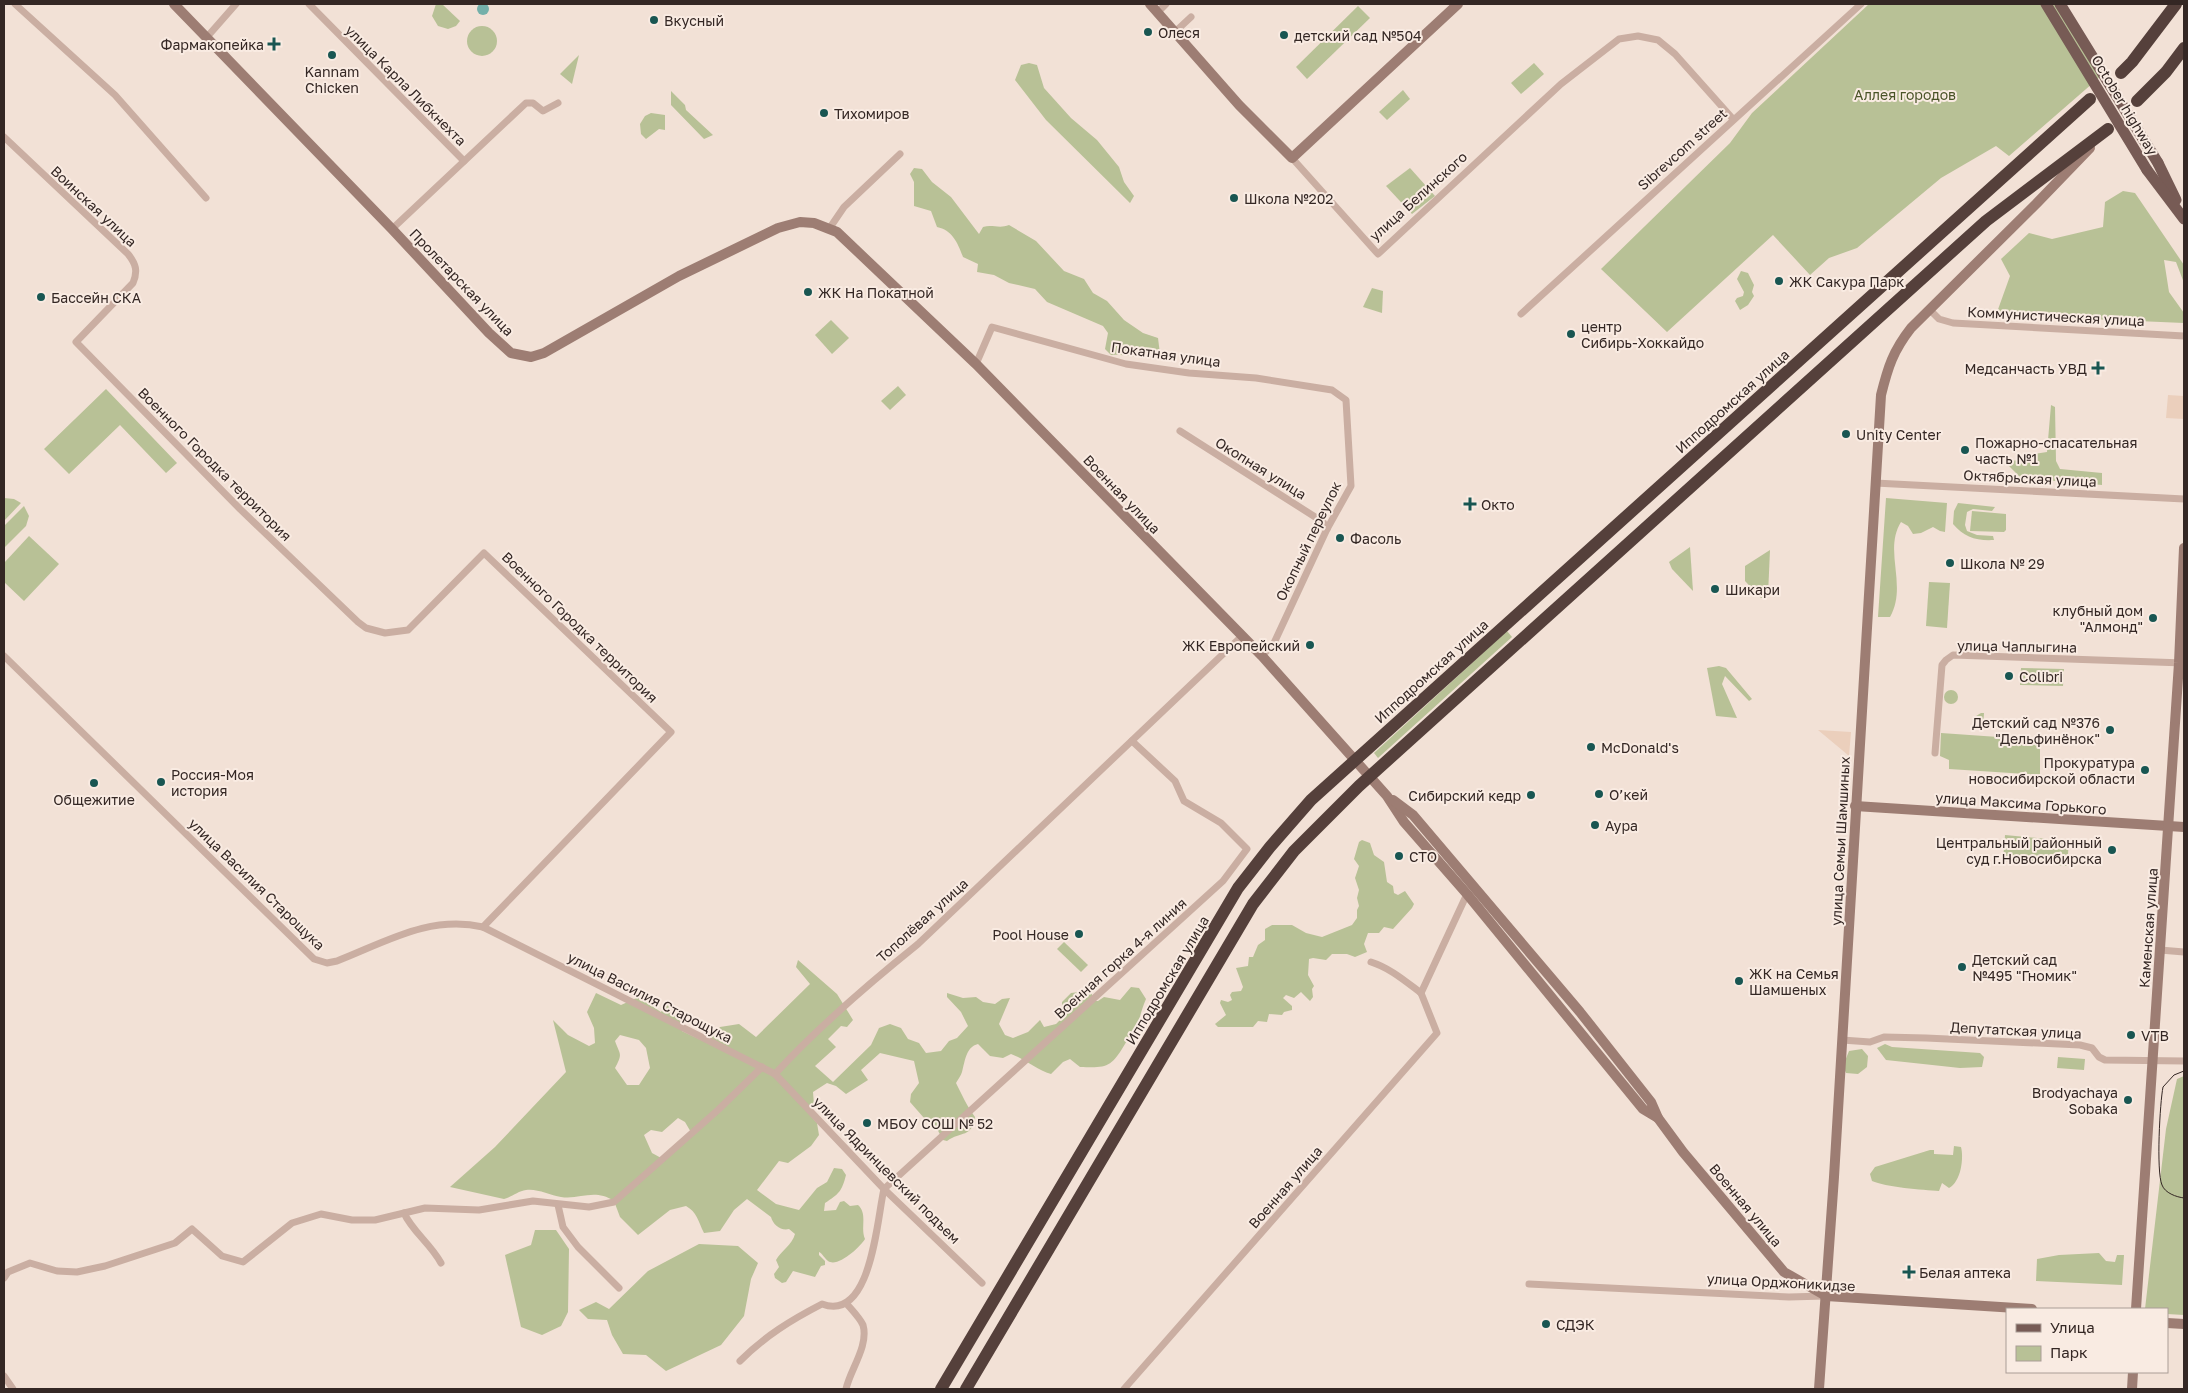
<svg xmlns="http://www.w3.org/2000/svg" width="2188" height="1393" viewBox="0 0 2188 1393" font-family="'Golos Text',sans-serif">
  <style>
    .green { fill: #b8c196; fill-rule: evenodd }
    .plaza { fill: #ebcfbc }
    .water { fill: #74b0aa }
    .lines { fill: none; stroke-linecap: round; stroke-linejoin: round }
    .street { stroke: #caaea2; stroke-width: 7 }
    .secondary { stroke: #9d7d73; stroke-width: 10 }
    .primary { stroke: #775b55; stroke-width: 11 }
    .highway { stroke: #55403b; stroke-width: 12 }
    .tram { stroke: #342724; stroke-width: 1 }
    .primary-bridge { stroke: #775b55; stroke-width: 11 }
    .poi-dot { fill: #195652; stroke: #f9ebe2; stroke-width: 2 }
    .labels { text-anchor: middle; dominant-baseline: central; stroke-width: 4; stroke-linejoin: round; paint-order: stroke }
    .poi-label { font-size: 14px; fill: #342724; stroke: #f9ebe2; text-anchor: start }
    .street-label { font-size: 14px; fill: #342724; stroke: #f9ebe2 }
    .park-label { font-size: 14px; fill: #495327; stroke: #f9ebe2 }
  </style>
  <rect width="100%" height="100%" fill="#f2e1d6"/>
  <g class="green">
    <polygon points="436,4 442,4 460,21 456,26 448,29 438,26 432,16"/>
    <polygon points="1869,4 2058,4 2101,76 2009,156 1996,146 1941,178 1857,248 1829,258 1810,275 1773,235 1667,332 1601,269 1730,143 1752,113"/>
    <polygon points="1358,6 1370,18 1307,79 1296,67"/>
    <circle cx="482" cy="41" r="15"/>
    <polygon points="579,55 572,84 560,74"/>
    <polygon points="1029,63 1037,65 1044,88 1071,118 1097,140 1119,167 1124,182 1134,196 1130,203 1046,120 1015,80 1021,65"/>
    <polygon points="1534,63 1544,74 1521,94 1511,83"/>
    <polygon points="1403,90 1410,99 1387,120 1379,112"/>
    <polygon points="671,91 685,105 686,110 713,135 704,139 671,105"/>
    <polygon points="651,113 665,115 665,130 659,129 646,139 641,134 640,124 645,116"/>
    <path d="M914,168L922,169L932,182L951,197L979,234L983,227C992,224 999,229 1009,225L1036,241L1064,271L1084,279L1093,293L1107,301L1124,320L1143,333L1158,338L1160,354C1146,362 1128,353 1111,355L1105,349L1108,333L1103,326L1047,302L1035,289L1009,283L994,275L977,272L978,264L963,257C958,243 952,230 937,227L931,211L914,206V182L910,174Z"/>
    <polygon points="1410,168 1435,196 1412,214 1386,186"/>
    <polygon points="2123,191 2135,193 2184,265 2184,283 2176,262 2164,260 2169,292 2184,313 2184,323 1996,315 2010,276 2001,259 2029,233 2052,239 2103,227 2105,202"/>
    <polygon points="1741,271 1748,273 1754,285 1752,292 1754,296 1748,305 1740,310 1735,301 1737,298 1743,296 1744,292 1737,279"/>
    <polygon points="1372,288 1383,291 1382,313 1363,307"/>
    <polygon points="831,320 849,338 832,354 815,335"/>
    <polygon points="898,386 906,395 890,410 881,401"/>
    <polygon points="106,389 177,463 166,473 120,425 69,474 44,449"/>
    <polygon points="2051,405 2055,407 2056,461 2060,469 2102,473 2102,485 2021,478 2009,466 2011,461 2034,458 2034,454 2047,452"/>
    <polygon points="4,498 14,499 21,503 4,521"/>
    <path d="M1886,498L1947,503L1945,532L1940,531L1933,527L1921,533L1913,534L1908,526L1901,522C1883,551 1908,585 1890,617H1878Z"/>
    <path d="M1958,503L1995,507L1992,511L1973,509L1967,512L1965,525L1967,531L1977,535L1993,536L1994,540C1976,541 1964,537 1953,524L1954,511Z"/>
    <polygon points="24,506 29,516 26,526 4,548 4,526"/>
    <polygon points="1972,511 2006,514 2006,530 2004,532 1970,531"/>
    <polygon points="29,536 59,564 24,601 4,582 4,563"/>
    <polygon points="1690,547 1693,591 1672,569 1669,562"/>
    <polygon points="1770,550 1768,595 1761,598 1745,581 1745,566"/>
    <polygon points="1929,582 1950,583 1947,628 1926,626"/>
    <polygon points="1507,631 1512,637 1378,758 1374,753"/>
    <polygon points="1719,666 1726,668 1752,699 1749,701 1725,676 1722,684 1737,718 1716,716 1707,668"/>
    <polygon points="2021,668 2064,669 2063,686 2020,685"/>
    <circle cx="1951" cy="697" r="7"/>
    <polygon points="1981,713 1984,713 1983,727 1972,727 1973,718"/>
    <polygon points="1941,733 2040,740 2040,775 1949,769 1949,760 1940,756"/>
    <polygon points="2005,835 2069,841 2067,866 2003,861"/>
    <polygon points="1362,840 1370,843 1374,855 1384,862 1387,882 1393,886 1394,893 1398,895 1405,891 1414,904 1412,908 1393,929 1384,927 1379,933 1368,933 1364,944 1367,952 1355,957 1347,954 1332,954 1326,960 1313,958 1309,959 1308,975 1314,986 1312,989 1313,997 1310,1001 1301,992 1294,998 1286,995 1283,998 1292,1006 1292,1010 1284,1012 1282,1015 1269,1014 1267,1022 1258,1021 1253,1027 1218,1027 1215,1024 1226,1015 1220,1003 1221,1000 1228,1002 1232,1000 1230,995 1232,992 1241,991 1243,987 1236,968 1248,966 1249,957 1253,957 1258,945 1265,940 1265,929 1272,925 1292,925 1306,933 1322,937 1352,925 1357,918 1357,910 1359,906 1357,898 1359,890 1355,878 1359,866 1354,859 1359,842"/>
    <polygon points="1064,942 1088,965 1081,972 1057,949"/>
    <path d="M798,960L837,994L853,1020L847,1027L841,1026L828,1039L836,1047L815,1066L833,1082L871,1045L879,1028L890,1024L901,1028L908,1039L919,1043L926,1053L941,1051L949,1041L957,1038L968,1026L961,1012L947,997V993L963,998L976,997L983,1002L995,1004L1002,999L1010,998L999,1024L1005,1035L1013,1038L1028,1032L1040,1020L1044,1027L1056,1024L1062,1018V1002L1071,993L1079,992L1086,987L1090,989L1094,1001H1098L1104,997L1120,1000L1131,987L1139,988L1146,999C1141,1010 1139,1022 1135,1033C1133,1038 1127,1040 1125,1044C1111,1068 1106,1068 1080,1067L1070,1059L1063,1062L1051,1074C1037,1070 1025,1059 1011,1054L1003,1058L990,1056L978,1044C966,1047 965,1061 962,1072C961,1076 958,1079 956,1083C961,1093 968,1108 975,1117C972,1138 961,1131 947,1141L943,1140L935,1125L931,1126L910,1102L911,1094L919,1083L914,1061L880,1053L861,1070L868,1080L846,1094L836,1086L827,1083L813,1092L814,1105L809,1114L817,1123L819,1135L811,1146L788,1163L779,1161L757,1190L776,1204L799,1210L817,1188L827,1182L834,1168L842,1169L846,1175C842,1191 839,1194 825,1203L824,1211L836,1210L840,1202L844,1201L850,1206L858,1205C868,1214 860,1228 865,1239C860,1247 838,1268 828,1261C824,1258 823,1254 819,1252V1255L825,1261V1265L821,1266L815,1277L793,1271L786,1282L782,1283L775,1278L774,1274L779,1267L776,1260C781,1251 792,1245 795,1234L789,1229C781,1231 773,1225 771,1217L747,1199L734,1210L720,1231L704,1233C698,1221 697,1212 686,1206L670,1210L638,1235L620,1217L614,1201C594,1188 580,1200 561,1197C550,1195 536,1188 526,1190C518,1191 512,1197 504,1199L450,1187L495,1147L566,1072L553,1020L568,1035L589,1046L595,1043L594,1028L587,1012L596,993L621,1005L641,996L644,1001L661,1012L666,1005L681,1010L684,1021L682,1031L705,1042L714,1036L720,1027L739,1024L756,1037L810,984L796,967ZM620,1035L639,1040L646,1048L650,1068L639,1085H627L615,1068C623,1053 620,1055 615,1041ZM678,1118L685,1122L692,1134L663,1159L652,1153L644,1135L651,1130L662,1132Z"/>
    <polygon points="1885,1044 1892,1047 1980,1053 1984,1057 1982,1067 1960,1068 1886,1060 1877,1048"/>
    <polygon points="1862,1049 1868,1056 1867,1067 1858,1074 1846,1073 1843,1066 1849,1051"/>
    <polygon points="2058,1057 2085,1059 2084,1070 2057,1068"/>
    <polygon points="2184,1076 2184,1315 2167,1314 2167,1309 2145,1309 2166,1129 2177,1079"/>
    <path d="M1954,1146L1961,1147C1964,1158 1961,1182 1949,1188L1942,1183L1939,1191C1923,1190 1885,1187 1872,1181L1870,1174L1875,1167L1930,1150H1934V1154L1953,1155Z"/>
    <polygon points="535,1230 556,1230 569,1249 568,1312 561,1326 542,1335 521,1327 505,1255 531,1245"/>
    <polygon points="699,1244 738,1246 758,1263 751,1279 744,1316 721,1345 666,1371 646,1355 623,1354 612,1335 607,1320 588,1319 579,1310 596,1302 609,1309 648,1271"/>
    <polygon points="2099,1253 2106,1261 2115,1262 2117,1255 2124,1255 2122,1285 2036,1281 2037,1259 2059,1255"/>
  </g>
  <g class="plaza">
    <polygon points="2168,395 2184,396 2184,419 2166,418"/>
    <polygon points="1818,730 1851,732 1849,756 1842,750"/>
  </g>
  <circle class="water" cx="483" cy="9" r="6"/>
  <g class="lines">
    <g class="street">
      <polyline points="15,4 115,95 206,198"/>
      <polyline points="309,4 464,161"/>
      <polyline points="1158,12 1166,4"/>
      <polyline points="1176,31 1191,17"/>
      <polyline points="207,37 236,4"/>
      <path d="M4,137L128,254C136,264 138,271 133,283L76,342L240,509L358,622L366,628L385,633L408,630L484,553L671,732L483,927"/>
      <polyline points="1292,158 1378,254 1561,84 1619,39 1638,36 1658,40 1675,54 1733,119"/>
      <polyline points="392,229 526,103 533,103 543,111 558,103"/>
      <polyline points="829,229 844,207 900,154"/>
      <polyline points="1930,310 1939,319 1953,323 2184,336"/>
      <polyline points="1521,314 1861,4"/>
      <polyline points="976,364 992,327 1126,364 1189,373 1256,378 1332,390 1346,400 1351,486 1327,529 1274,643 1262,656"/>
      <polyline points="1180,431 1323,522 1327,529"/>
      <polyline points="1875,483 2184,499"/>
      <path d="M4,656L314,959L327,963L337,961C386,942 429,915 483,927L775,1074C819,1026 867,985 918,944L1242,636"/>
      <polyline points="1935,753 1942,665 1946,660 1953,655 2184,663"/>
      <polyline points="2160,950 2184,952"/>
      <path d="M1371,962C1390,968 1405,981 1421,993"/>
      <polyline points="1421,993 1467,894"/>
      <polyline points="1842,1040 1870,1042 1884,1037 1926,1038 2080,1045 2092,1048 2099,1057 2105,1060 2184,1061"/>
      <polyline points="775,1074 884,1189 982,1283"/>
      <polyline points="558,1205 563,1227 578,1247 619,1288"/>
      <path d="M404,1213C412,1231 430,1243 441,1263"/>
      <polyline points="4,1278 8,1272 30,1263 57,1271 77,1272 105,1266 175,1243 192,1229 222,1256 243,1262 292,1223 321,1214 352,1220 375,1220 425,1208 479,1210 533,1201 589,1207 614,1202 718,1110 762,1067"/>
      <polyline points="1529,1284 1789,1297 1825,1296"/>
      <path d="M740,1361C765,1336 791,1320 822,1304C872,1323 877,1217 884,1189L1223,881L1247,849L1221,823L1184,801L1175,781L1132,741"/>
      <polyline points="4,1376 13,1389"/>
      <path d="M846,1389C850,1370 869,1346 863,1325C860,1318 851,1309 846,1303"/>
      <polyline points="1124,1389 1437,1033 1421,993"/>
    </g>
    <g class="secondary">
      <polyline points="174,4 392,229 489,333 511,353 531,357 544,353 679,276 778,228 800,222 814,223 837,232 976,364 1262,656 1387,796 1404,822 1467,894 1643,1109 1658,1118"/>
      <polyline points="1150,4 1239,105 1292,158 1458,4"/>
      <polyline points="1393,800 1413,815 1580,1012 1651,1102 1658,1118 1683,1152 1784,1272 1826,1296 2032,1309"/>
      <polyline points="1855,806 2184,827"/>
      <polyline points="2136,1309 2179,663 2184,548"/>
      <polyline points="2167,1323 2184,1324"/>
      <path d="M1819,1389L1834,1177L1881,395C1888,367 1893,351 1911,328L2036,204L2090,148"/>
      <polyline points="2132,1389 2133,1372"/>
    </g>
    <g class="primary">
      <polyline points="2158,163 2176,200"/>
      <polyline points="2147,170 2184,219"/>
    </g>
    <g class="highway">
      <polyline points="2121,73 2132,62 2176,4"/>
      <polyline points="2137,101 2166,72 2184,48"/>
      <polyline points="941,1389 1238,888 1270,847 1311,800 2090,99"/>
      <polyline points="966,1389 1253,904 1294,851 1359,786 1986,221 2108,129"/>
    </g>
    <path class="tram" d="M2184,1071L2174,1075L2163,1087C2160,1102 2156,1171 2162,1185C2165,1193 2176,1197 2184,1198"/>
    <g class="primary-bridge">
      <polyline points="2046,4 2147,170"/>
      <polyline points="2060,4 2158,163"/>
    </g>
  </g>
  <g class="poi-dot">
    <circle cx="654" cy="20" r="5"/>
    <circle cx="1148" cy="32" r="5"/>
    <circle cx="1284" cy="35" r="5"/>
    <path d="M271.5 36.5h5v5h5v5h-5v5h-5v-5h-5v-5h5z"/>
    <circle cx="332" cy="55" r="5"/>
    <circle cx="824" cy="113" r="5"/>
    <circle cx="1234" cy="198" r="5"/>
    <circle cx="1779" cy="281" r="5"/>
    <circle cx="808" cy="292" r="5"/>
    <circle cx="41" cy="297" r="5"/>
    <circle cx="1571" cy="334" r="5"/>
    <path d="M2095.5 360.5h5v5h5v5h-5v5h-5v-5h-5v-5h5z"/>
    <circle cx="1846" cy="434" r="5"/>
    <circle cx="1965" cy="450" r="5"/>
    <path d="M1467.5 496.5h5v5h5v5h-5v5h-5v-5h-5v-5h5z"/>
    <circle cx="1340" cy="538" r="5"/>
    <circle cx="1950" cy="563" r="5"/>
    <circle cx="1715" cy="589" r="5"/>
    <circle cx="2153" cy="618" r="5"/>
    <circle cx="1310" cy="645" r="5"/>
    <circle cx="2009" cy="676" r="5"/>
    <circle cx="2110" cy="730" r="5"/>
    <circle cx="1591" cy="747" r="5"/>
    <circle cx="2145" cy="770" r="5"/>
    <circle cx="161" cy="782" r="5"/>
    <circle cx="94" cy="783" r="5"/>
    <circle cx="1599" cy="794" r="5"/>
    <circle cx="1531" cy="795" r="5"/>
    <circle cx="1595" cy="825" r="5"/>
    <circle cx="2112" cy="850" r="5"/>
    <circle cx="1399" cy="856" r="5"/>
    <circle cx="1079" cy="934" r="5"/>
    <circle cx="1962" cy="967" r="5"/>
    <circle cx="1739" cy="981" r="5"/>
    <circle cx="2131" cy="1035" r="5"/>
    <circle cx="2128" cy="1100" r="5"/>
    <circle cx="867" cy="1123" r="5"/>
    <path d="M1906.5 1264.5h5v5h5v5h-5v5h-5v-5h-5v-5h5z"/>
    <circle cx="1546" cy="1324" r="5"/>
  </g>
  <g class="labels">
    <g class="poi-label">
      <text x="664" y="20">Вкусный</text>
      <text x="1158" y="32">Олеся</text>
      <text x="1294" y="35">детский сад №504</text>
      <text x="264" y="44" text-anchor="end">Фармакопейка</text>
      <text x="332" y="71" text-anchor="middle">Kannam<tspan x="332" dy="16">Chicken</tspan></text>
      <text x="834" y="113">Тихомиров</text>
      <text x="1244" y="198">Школа №202</text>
      <text x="1789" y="281">ЖК Сакура Парк</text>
      <text x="818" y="292">ЖК На Покатной</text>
      <text x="51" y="297">Бассейн СКА</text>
      <text x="1581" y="326">центр<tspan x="1581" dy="16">Сибирь-Хоккайдо</tspan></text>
      <text x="2087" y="368" text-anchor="end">Медсанчасть УВД</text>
      <text x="1856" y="434">Unity Center</text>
      <text x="1975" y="442">Пожарно-спасательная<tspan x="1975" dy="16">часть №1</tspan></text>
      <text x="1481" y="504">Окто</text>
      <text x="1350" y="538">Фасоль</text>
      <text x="1960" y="563">Школа № 29</text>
      <text x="1725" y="589">Шикари</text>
      <text x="2143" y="610" text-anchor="end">клубный дом<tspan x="2143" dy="16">"Алмонд"</tspan></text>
      <text x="1300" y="645" text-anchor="end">ЖК Европейский</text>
      <text x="2019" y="676">Colibri</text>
      <text x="2100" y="722" text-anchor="end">Детский сад №376<tspan x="2100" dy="16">"Дельфинёнок"</tspan></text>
      <text x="1601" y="747">McDonald's</text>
      <text x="2135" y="762" text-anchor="end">Прокуратура<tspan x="2135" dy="16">новосибирской области</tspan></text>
      <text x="171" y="774">Россия-Моя<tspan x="171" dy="16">история</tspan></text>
      <text x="1609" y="794">О’кей</text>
      <text x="1521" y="795" text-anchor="end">Сибирский кедр</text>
      <text x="94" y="799" text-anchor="middle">Общежитие</text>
      <text x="1605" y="825">Аура</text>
      <text x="2102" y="842" text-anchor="end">Центральный районный<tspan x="2102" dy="16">суд г.Новосибирска</tspan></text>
      <text x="1409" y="856">СТО</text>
      <text x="1069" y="934" text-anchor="end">Pool House</text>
      <text x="1972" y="959">Детский сад<tspan x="1972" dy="16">№495 "Гномик"</tspan></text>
      <text x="1749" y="973">ЖК на Семья<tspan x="1749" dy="16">Шамшеных</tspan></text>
      <text x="2141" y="1035">VTB</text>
      <text x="2118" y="1092" text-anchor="end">Brodyachaya<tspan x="2118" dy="16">Sobaka</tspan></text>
      <text x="877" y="1123">МБОУ СОШ № 52</text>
      <text x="1919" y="1272">Белая аптека</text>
      <text x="1556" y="1324">СДЭК</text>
    </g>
    <g class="street-label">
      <text transform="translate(406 85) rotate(45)">улица Карла Либкнехта</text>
      <text transform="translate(2125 105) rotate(59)">October highway</text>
      <text transform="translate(1682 149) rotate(-42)">Sibrevcom street</text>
      <text transform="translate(1418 196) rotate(-42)">улица Белинского</text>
      <text transform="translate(94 206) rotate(43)">Воинская улица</text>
      <text transform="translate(462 282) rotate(46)">Пролетарская улица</text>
      <text transform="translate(2056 316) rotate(3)">Коммунистическая улица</text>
      <text transform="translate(1166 354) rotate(8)">Покатная улица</text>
      <text transform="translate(1732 401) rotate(-42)">Ипподромская улица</text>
      <text transform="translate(215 464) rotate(45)">Военного Городка территория</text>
      <text transform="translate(1261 468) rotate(32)">Окопная улица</text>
      <text transform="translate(2030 478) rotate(3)">Октябрьская улица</text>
      <text transform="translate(1122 494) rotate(46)">Военная улица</text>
      <text transform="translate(1308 541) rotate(-64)">Окопный переулок</text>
      <text transform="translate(580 627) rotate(44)">Военного Городка территория</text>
      <text transform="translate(2017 646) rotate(1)">улица Чаплыгина</text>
      <text transform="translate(1431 671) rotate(-42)">Ипподромская улица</text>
      <text transform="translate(2021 803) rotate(4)">улица Максима Горького</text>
      <text transform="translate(1840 841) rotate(-87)">улица Семьи Шамшиных</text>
      <text transform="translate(257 884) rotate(44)">улица Василия Старощука</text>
      <text transform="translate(922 920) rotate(-42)">Тополёвая улица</text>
      <text transform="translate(2148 928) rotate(-86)">Каменская улица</text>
      <text transform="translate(1120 958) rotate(-42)">Военная горка 4-я линия</text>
      <text transform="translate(1167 980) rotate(-59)">Ипподромская улица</text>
      <text transform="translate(650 997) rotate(27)">улица Василия Старощука</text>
      <text transform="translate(2016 1030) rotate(3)">Депутатская улица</text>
      <text transform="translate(887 1170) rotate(45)">улица Ядринцевский подъем</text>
      <text transform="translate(1285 1187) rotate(-49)">Военная улица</text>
      <text transform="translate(1746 1205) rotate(50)">Военная улица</text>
      <text transform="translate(1781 1282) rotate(3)">улица Орджоникидзе</text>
    </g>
    <g class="park-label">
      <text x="1905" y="94">Аллея городов</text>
    </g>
  </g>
  <rect width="2188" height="1393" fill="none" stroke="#342724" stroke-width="10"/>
  <rect x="2006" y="1308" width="162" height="65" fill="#f9ebe2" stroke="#aa9d96"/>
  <rect x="2016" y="1324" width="25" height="8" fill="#775b55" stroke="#aa9d96"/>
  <text x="2050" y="1333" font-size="15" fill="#342724">Улица</text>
  <rect x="2016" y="1346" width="25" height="15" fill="#b8c196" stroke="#aa9d96"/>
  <text x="2050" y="1358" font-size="15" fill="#342724">Парк</text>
</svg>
